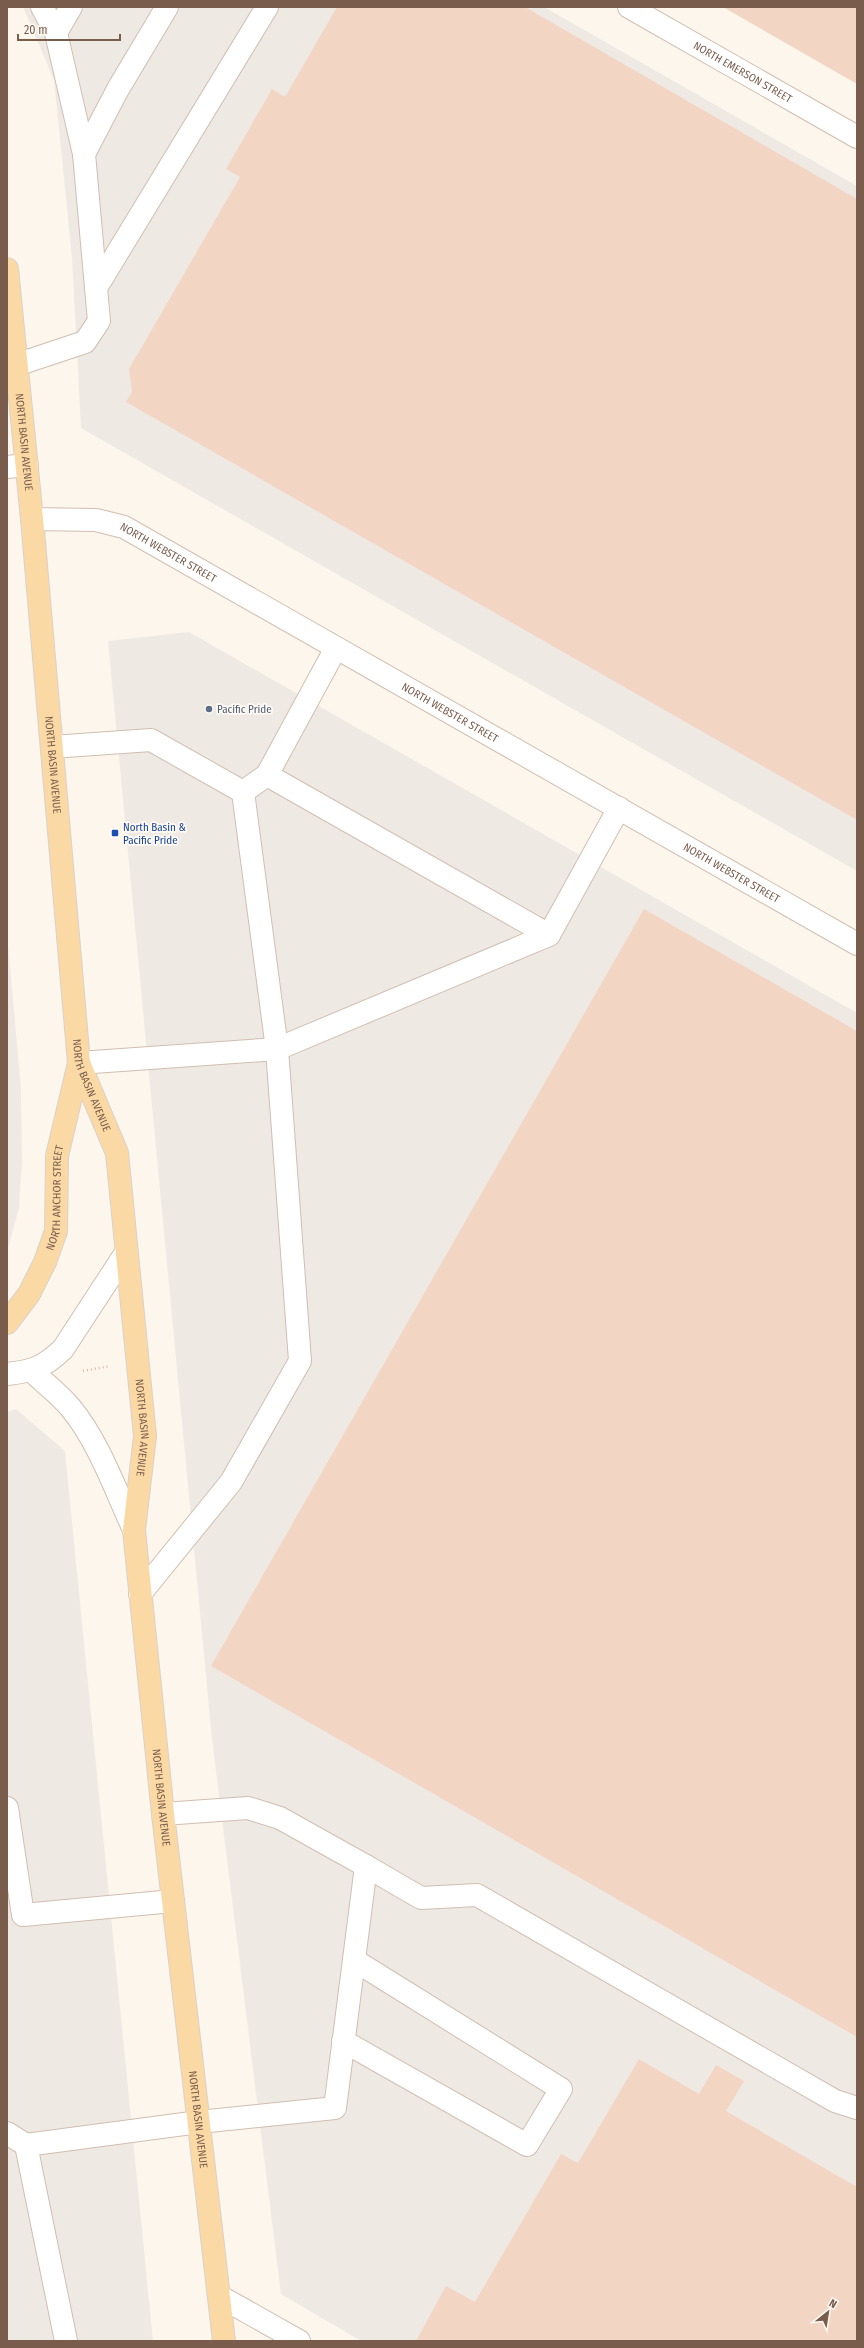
<svg xmlns="http://www.w3.org/2000/svg" width="864" height="2348" viewBox="0 0 864 2348" font-family="'Fira Sans Condensed',sans-serif">
  <style>
    .industrial { fill: #efe9e4 }
    .building { fill: #f3d5c3 }
    .lines { fill: none; stroke-linecap: round; stroke-linejoin: round }
    .minor-casing { stroke: #d1beb0; stroke-width: 24 }
    .major-casing { stroke: #dad1cd; stroke-width: 24 }
    .path { stroke: #d9b8a5; stroke-width: 2.5; stroke-dasharray: 1 3; stroke-linecap: butt }
    .minor { stroke: #fff; stroke-width: 22 }
    .major { stroke: #fbd9a5; stroke-width: 22 }
    .service-dot { fill: #5c6f8a; stroke: #fffaf3; stroke-width: 1.5 }
    .transit-dot { fill: #1a4fb4; stroke: #fffaf3; stroke-width: 1.5 }
    .labels { text-anchor: middle; dominant-baseline: central; stroke-width: 3.5; stroke-linejoin: round; paint-order: stroke }
    .street-label { font-size: 11px; fill: #7a5c4d; stroke: #fffaf3 }
    .service-label { font-size: 11px; fill: #4e5e75; stroke: #fffaf3; text-anchor: start }
    .transit-label { font-size: 11px; fill: #164399; stroke: #fffaf3; text-anchor: start }
  </style>
  <rect width="100%" height="100%" fill="#fdf6ec"/>
  <g class="industrial">
    <polygon points="23,7 544,7 857,186 857,871 81,428 72,258 54,80"/>
    <polygon points="189,632 857,1013 857,2341 361,2341 281,2294 212,1739 108,641"/>
    <polygon points="7,933 21,1089 22,1163 19,1208 7,1252"/>
    <polygon points="16,1409 65,1451 153,2341 7,2341 7,1412"/>
  </g>
  <g class="building">
    <polygon points="337,7 525,7 857,199 857,820 126,402 132,392 129,369 240,177 226,169 272,89 285,97"/>
    <polygon points="723,7 857,7 857,84"/>
    <polygon points="644,909 857,1031 857,2037 211,1666"/>
    <polygon points="639,2059 699,2094 716,2065 744,2081 726,2111 857,2187 857,2341 416,2341 446,2286 475,2302 561,2154 578,2163"/>
  </g>
  <g class="lines">
    <defs>
      <g id="minor">
        <polyline points="42,7 56,33 71,7"/>
        <path id="s1" d="M629,7L857,137"/>
        <polyline points="84,154 118,89 167,7"/>
        <polyline points="96,288 267,7"/>
        <polyline points="16,365 85,342 99,321 84,154 56,33"/>
        <polyline points="7,467 27,465"/>
        <path id="s2" d="M32,519L96,520L124,527L857,944"/>
        <polyline points="52,747 151,740 243,792 267,775 336,648"/>
        <polyline points="267,775 549,935"/>
        <polyline points="79,1063 277,1049 549,935 619,808"/>
        <path d="M32,1371C44,1383 59,1394 70,1407C99,1442 115,1489 134,1530"/>
        <path d="M7,1374C33,1371 43,1368 63,1349L125,1254"/>
        <polyline points="140,1594 231,1482 300,1361 277,1049 243,792"/>
        <polyline points="7,1808 23,1915 173,1901"/>
        <polyline points="163,1814 248,1808 280,1818 366,1866"/>
        <polyline points="343,2041 527,2145 561,2089 354,1960"/>
        <polyline points="7,2133 26,2145"/>
        <polyline points="219,2296 299,2341"/>
        <polyline points="66,2341 26,2145 199,2122 335,2108 366,1866 421,1898 477,1895 835,2101 857,2108"/>
      </g>
      <g id="major">
        <path id="s3" d="M7,269L32,519L79,1063L117,1153L145,1436L134,1530L163,1814L224,2341"/>
        <path id="s4" d="M7,1323L29,1294L45,1262L56,1231L57,1156L79,1063"/>
      </g>
    </defs>
    <use href="#minor" class="minor-casing"/>
    <use href="#major" class="major-casing"/>
    <polyline class="path" points="83,1371 110,1366"/>
    <use href="#minor" class="minor"/>
    <use href="#major" class="major"/>
  </g>
  <circle class="service-dot" cx="209" cy="709" r="4"/>
  <rect class="transit-dot" x="111" y="829" width="8" height="8" rx="2"/>
  <g class="labels">
    <g class="street-label">
      <text stroke="none"><textPath href="#s1" startOffset="131">NORTH EMERSON STREET</textPath></text>
      <text stroke="none"><textPath href="#s3" startOffset="174">NORTH BASIN AVENUE</textPath></text>
      <text stroke="none"><textPath href="#s2" startOffset="144">NORTH WEBSTER STREET</textPath></text>
      <text stroke="none"><textPath href="#s2" startOffset="468">NORTH WEBSTER STREET</textPath></text>
      <text stroke="none"><textPath href="#s3" startOffset="498">NORTH BASIN AVENUE</textPath></text>
      <text stroke="none"><textPath href="#s2" startOffset="792">NORTH WEBSTER STREET</textPath></text>
      <text stroke="none"><textPath href="#s3" startOffset="822">NORTH BASIN AVENUE</textPath></text>
      <text stroke="none"><textPath href="#s4" startOffset="138">NORTH ANCHOR STREET</textPath></text>
      <text stroke="none"><textPath href="#s3" startOffset="1171">NORTH BASIN AVENUE</textPath></text>
      <text stroke="none"><textPath href="#s3" startOffset="1543">NORTH BASIN AVENUE</textPath></text>
      <text stroke="none"><textPath href="#s3" startOffset="1867">NORTH BASIN AVENUE</textPath></text>
    </g>
    <g class="service-label">
      <text x="217" y="709">Pacific Pride</text>
    </g>
    <g class="transit-label">
      <text x="123" y="827">North Basin &amp;<tspan x="123" dy="13">Pacific Pride</tspan></text>
    </g>
  </g>
  <rect width="864" height="2348" fill="none" stroke="#7a5c4d" stroke-width="16"/>
  <g transform="translate(828 2312) rotate(30)" stroke="#fffaf3" stroke-width="3" paint-order="stroke">
  <path d="M0-3L7 15L0 10L-7 15Z" fill="#7a5c4d"/>
  <text y="-6" font-size="11" font-weight="bold" text-anchor="middle" fill="#7a5c4d">N</text>
  </g>
  <path d="M18 34v6h102v-6" fill="none" stroke="#7a5c4d" stroke-width="2"/>
  <text x="24" y="34" font-size="12" fill="#7a5c4d" stroke="#fffaf3" stroke-width="3" paint-order="stroke">20 m</text>
</svg>
